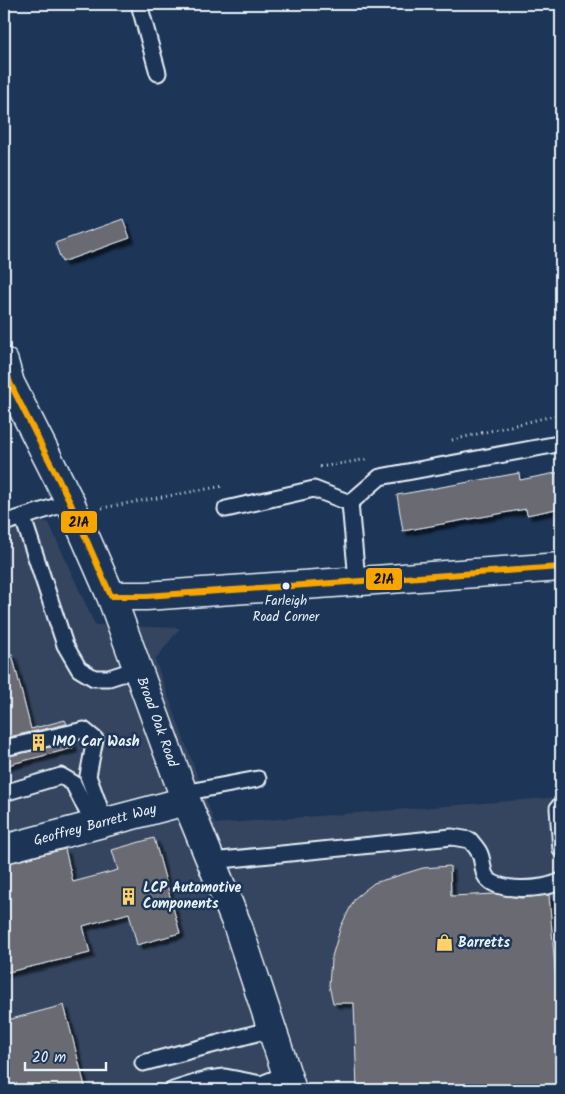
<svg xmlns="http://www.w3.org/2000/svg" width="565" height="1094" viewBox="0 0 565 1094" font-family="Kalam,sans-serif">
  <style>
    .built { fill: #34455f }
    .building { fill: #696b72; stroke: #e8f1f8; filter: url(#shadow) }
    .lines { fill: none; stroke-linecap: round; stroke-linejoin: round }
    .service-casing { stroke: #e8f1f8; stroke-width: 19 }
    .minor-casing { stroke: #e8f1f8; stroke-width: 31 }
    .tertiary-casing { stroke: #e8f1f8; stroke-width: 31 }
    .path { stroke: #e8f1f8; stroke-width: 3; stroke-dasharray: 1 4; stroke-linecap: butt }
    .service { stroke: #1d3557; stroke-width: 15 }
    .minor { stroke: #1d3557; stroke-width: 28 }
    .tertiary { stroke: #1d3557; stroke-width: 28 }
    .bus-1-casing { stroke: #1d3557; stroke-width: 10 }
    .bus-1 { stroke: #f7a600; stroke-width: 6 }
    .bus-dot { fill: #e8f1f8; stroke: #1d3557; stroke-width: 2 }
    .labels { text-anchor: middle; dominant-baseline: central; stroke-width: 5; stroke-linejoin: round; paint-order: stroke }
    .bus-label { font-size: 13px; fill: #e8f1f8; stroke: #1d3557 }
    .street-label { font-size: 14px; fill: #e8f1f8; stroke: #1d3557 }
    .poi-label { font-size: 14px; font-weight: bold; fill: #e8f1f8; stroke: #1d3557; text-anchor: start }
    .line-badge { stroke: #1d3557; stroke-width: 2 }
    .pale-badge-label { font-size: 14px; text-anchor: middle; font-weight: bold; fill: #111 }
  </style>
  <defs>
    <filter id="shadow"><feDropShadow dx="4.5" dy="4.5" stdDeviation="1" flood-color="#0009"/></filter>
  </defs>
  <rect width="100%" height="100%" fill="#1d3557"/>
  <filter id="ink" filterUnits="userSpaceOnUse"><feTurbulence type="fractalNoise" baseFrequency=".02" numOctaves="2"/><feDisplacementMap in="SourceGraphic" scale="10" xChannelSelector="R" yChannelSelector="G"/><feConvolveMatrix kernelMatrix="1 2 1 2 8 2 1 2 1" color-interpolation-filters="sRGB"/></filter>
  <g filter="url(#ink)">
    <polygon class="built" points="4,510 49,523 95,625 180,628 155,660 215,824 561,797 561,1090 4,1090"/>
    <g class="building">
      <polygon points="123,219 130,238 62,262 55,243"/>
      <polygon points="561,472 561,508 527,515 526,509 403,531 397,495 519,473 520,480"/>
      <polygon points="12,654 31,729 65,720 67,724 4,738 4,655"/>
      <polygon points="72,742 73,748 4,766 4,757"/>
      <polygon points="154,838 180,933 137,945 129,913 83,926 90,953 4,973 4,864 65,849 73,882 118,870 112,850"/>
      <polygon points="450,866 451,896 495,894 521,898 549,895 559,1016 561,1016 561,1090 357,1090 354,1003 333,1003 329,985 331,960 341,926 355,898 374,883 423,868"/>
      <polygon points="64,1005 86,1090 4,1090 4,1021"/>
    </g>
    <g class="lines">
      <defs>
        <g id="service">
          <polyline points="139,4 158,73"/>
          <polyline points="350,503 357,580"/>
          <polyline points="226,509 314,489 350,503 380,477 558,444 561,446"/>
          <polyline points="23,518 65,645 79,669 94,678 109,678 137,669"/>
          <polyline points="4,523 70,502"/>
          <polyline points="4,748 84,730 95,739 88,776 105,822"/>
          <polyline points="4,793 61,776 73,783 94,825"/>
          <polyline points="183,793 258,779"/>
          <polyline points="561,804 558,808 561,850"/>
          <path d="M211,861L452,837L470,840C473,844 477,848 479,852C483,859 482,868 485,875C494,894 546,890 561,881"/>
          <polyline points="143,1063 272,1029"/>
          <polyline points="173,1090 208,1079 225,1077 261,1084 287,1074"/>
        </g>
        <g id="minor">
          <polyline points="111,596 146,596 561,567"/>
          <polyline points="4,849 186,801"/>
        </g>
        <polyline id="tertiary" points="4,362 10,383 70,502 111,596 183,793 238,927 292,1090"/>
      </defs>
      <use href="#service" class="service-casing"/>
      <use href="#minor" class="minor-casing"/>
      <use href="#tertiary" class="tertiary-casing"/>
      <g class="path">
        <polyline points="452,440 561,414"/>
        <polyline points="320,467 368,459"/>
        <polyline points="102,508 223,486"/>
      </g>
      <use href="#service" class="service"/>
      <use href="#minor" class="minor"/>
      <use href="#tertiary" class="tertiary"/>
      <defs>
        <polyline id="bus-1" points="4,362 10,383 70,502 111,596 146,596 561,567"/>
      </defs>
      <use href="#bus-1" class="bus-1-casing"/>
      <use href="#bus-1" class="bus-1"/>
    </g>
  </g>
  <defs>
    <symbol id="building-bare" viewBox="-9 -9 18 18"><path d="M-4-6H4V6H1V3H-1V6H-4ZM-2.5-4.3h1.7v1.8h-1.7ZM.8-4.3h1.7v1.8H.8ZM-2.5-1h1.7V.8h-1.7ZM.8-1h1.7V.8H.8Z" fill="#ffd166" stroke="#1d3557" stroke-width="2.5" paint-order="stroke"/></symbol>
    <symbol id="shop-bare" viewBox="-9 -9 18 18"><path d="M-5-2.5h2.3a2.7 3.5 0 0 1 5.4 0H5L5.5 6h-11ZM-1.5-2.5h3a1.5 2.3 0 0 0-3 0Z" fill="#ffd166" stroke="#1d3557" stroke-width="2.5" paint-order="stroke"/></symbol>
  </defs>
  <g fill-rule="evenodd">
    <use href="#building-bare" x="26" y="730" width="25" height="25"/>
    <use href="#building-bare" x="116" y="884" width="25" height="25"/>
    <use href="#shop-bare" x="432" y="930" width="25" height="25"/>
  </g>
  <circle class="bus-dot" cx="286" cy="586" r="4.5"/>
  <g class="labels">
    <g class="bus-label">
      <text x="286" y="601">Farleigh<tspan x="286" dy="16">Road Corner</tspan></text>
    </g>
    <g class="street-label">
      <text transform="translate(157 722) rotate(70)">Broad Oak Road</text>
      <text transform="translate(95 825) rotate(-15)">Geoffrey Barrett Way</text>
    </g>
    <g class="poi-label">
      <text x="52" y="742">IMO Car Wash</text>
      <text x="143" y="888">LCP Automotive<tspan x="143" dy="16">Components</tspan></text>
      <text x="458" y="943">Barretts</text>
    </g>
  </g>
  <g class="line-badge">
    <rect x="60" y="510" width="38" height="24" rx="5" fill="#f7a600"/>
    <rect x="365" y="567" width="38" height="24" rx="5" fill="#f7a600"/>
  </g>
  <g class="pale-badge-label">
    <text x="79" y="527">21A</text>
    <text x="384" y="584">21A</text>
  </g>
  <rect width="565" height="1094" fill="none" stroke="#1d3557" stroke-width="20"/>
  <rect x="10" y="10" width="545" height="1074" fill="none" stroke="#e8f1f8" stroke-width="2" filter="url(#ink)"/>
  <path d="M25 1062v8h81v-8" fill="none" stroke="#e8f1f8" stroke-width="2.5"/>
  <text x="32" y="1062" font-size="15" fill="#e8f1f8" stroke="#1d3557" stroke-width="4" paint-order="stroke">20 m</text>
</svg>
